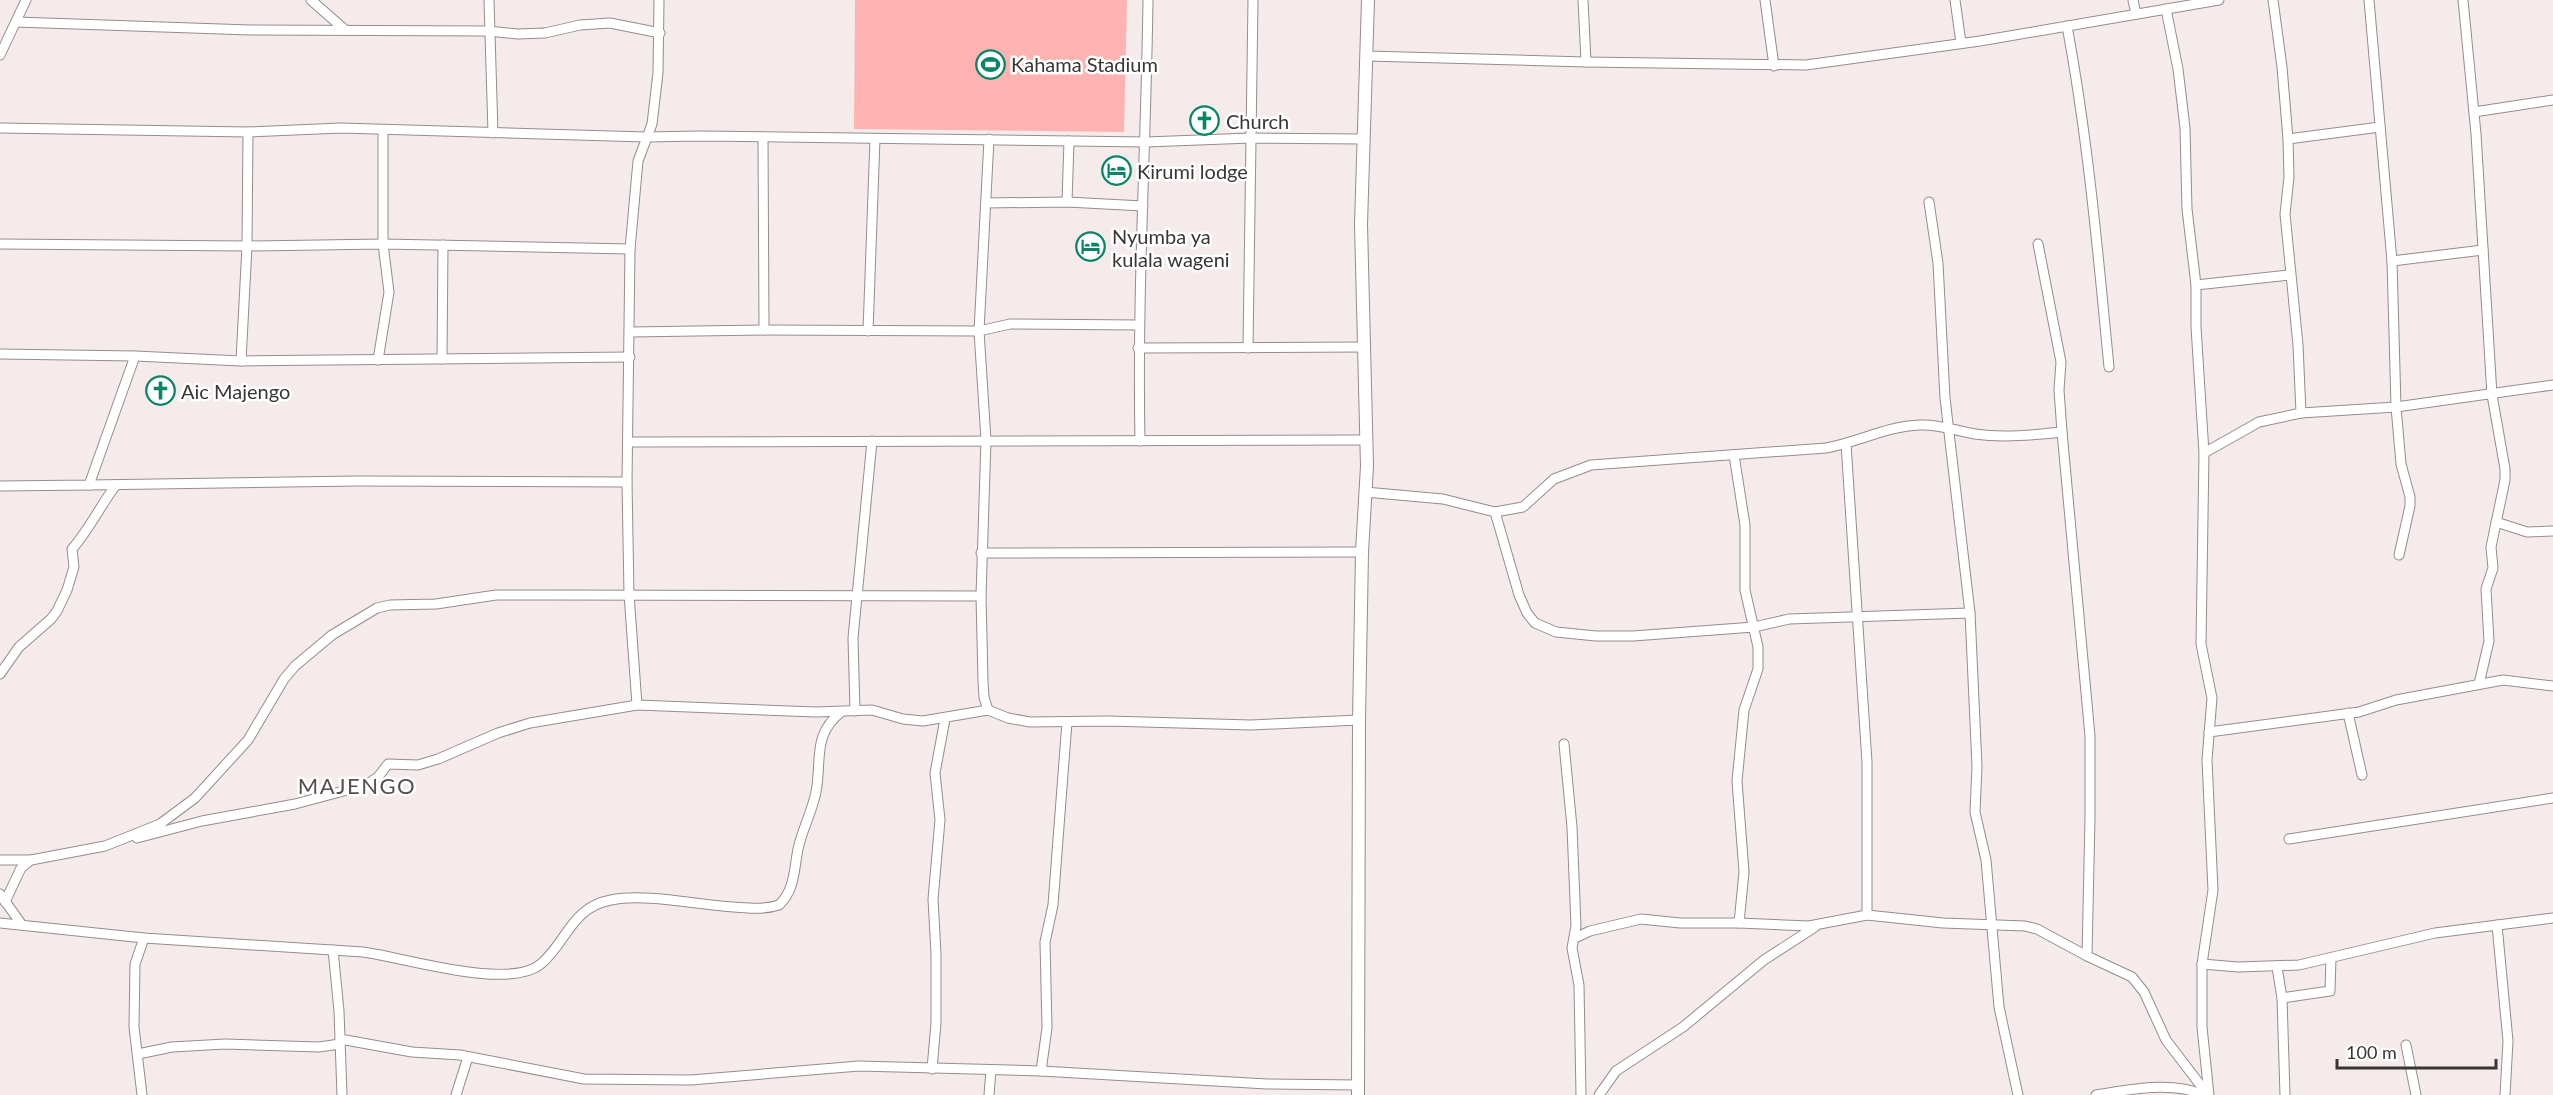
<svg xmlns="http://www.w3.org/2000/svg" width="2553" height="1095" viewBox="0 0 2553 1095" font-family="Lato,sans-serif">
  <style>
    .green { fill: #feb3b3 }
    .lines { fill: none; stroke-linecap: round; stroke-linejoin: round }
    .minor-casing { stroke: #968c8c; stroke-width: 11 }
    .tertiary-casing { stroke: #968c8c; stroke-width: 14 }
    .minor { stroke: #fff; stroke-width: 9 }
    .tertiary { stroke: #fff; stroke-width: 12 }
    .labels { text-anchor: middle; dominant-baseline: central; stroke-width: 5; stroke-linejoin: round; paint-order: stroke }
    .poi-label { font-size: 20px; fill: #3a3535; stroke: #fff; text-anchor: start }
    .quarter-label { font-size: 22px; letter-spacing: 1.5px; fill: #574e4e; stroke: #fff }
  </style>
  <rect width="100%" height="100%" fill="#f6ebeb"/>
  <polygon class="green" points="855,0 1127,0 1124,132 854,129"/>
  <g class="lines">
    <defs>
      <g id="minor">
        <polyline points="311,0 344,29"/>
        <polyline points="489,0 493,133"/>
        <polyline points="659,0 658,73 652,124 638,161 630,249 627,482 629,594 637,705 816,712 872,710 903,719 923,721 988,710"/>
        <polyline points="1583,0 1586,62"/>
        <polyline points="1765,0 1774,66"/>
        <polyline points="1955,0 1961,43"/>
        <polyline points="2133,0 2136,14"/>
        <polyline points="2273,0 2282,67 2288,139 2289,177 2285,214 2298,345 2301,413"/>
        <polyline points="2369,0 2392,261 2396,407 2401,464 2410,497 2410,506 2399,555"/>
        <polyline points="2463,0 2476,134 2492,395 2505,469 2505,480 2491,547 2493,568 2486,589 2489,641 2479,684"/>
        <polyline points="2166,9 2178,69 2185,128 2187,209 2196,285 2196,327 2204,453 2201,644 2212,698 2207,760 2213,890 2202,964 2202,1027 2209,1095"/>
        <polyline points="16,22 250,30 488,31 518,34 545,33 580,25 610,23 660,33"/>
        <path d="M2067,26C2088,139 2098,253 2109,367"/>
        <polyline points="0,55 26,0"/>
        <polyline points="1366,56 1586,62 1806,65 1980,41 2219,0"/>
        <polyline points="2474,112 2553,100"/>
        <polyline points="0,128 248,132 341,128 646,137 700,136 1146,142 1251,138 1363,139"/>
        <polyline points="763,137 764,330"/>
        <polyline points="989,139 979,331 986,440 981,596 983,681 984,697 988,710 1008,718 1030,722 1108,721 1251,725 1359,720"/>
        <polyline points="2288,139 2380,127"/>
        <polyline points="1067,202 1069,141"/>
        <polyline points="1929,202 1938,263 1945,398 1970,613 1977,766 1975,812 1986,860 1999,1007 2018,1095"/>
        <polyline points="986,203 1067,202 1143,206"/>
        <polyline points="0,244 247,246 383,244 630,249"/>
        <polyline points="2038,244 2061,362 2059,390 2062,432 2090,736 2090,817 2087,956"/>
        <polyline points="2392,261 2483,250"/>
        <polyline points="2196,285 2289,275"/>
        <polyline points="868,331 875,139"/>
        <polyline points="630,332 764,330 979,331 1010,324 1139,325"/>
        <polyline points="1138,348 1365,347"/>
        <polyline points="1248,348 1253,0"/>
        <polyline points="0,354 135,356 241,361 630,357"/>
        <polyline points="442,359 443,245"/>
        <polyline points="378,360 389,292 383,244 383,130"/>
        <polyline points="241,361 247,246 248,132"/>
        <path d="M1140,441C1137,294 1146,147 1148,0"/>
        <polyline points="629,442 1366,440"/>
        <polyline points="1846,444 1867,762 1867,915"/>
        <polyline points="2204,453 2259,422 2301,413 2396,407 2553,385"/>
        <polyline points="1734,455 1745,525 1745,590 1758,647 1758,669 1744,710 1737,781 1744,872 1739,923"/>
        <polyline points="89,485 357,481 627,482"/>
        <polyline points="0,486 89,485 135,356"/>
        <path d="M1365,492L1443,499L1495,512L1523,507L1554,479L1591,465L1826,448C1859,442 1887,426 1920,425C1940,424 1956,431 1975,434C2003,438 2034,435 2062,432"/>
        <polyline points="1495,512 1519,595 1527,613 1535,623 1556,632 1596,636 1633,636 1754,627 1789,619 1970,613"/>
        <polyline points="2496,522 2527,532 2553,531"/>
        <polyline points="981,553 1362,552"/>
        <path d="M0,674L19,647L51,619L57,611L67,590L74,567L72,549C89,530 100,506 116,485"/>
        <polyline points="855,711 853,638 872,441"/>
        <polyline points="2348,713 2362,775"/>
        <polyline points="2209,732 2359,712 2396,700 2503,680 2553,686"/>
        <polyline points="1564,744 1572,827 1576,926 1572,948 1579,985 1581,1095"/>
        <polyline points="137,838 202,821 295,804 366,785 378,777 388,764 418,765 438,759 498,733 530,723 637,705"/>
        <polyline points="2289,839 2553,798"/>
        <polyline points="0,860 31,860"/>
        <polyline points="0,894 22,925"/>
        <polyline points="5,902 21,868 31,860 105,846 160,824 195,798 248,740 284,679 295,666 332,635 377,608 390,605 436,604 496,595 550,595 981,596"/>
        <path d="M0,923L144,938L363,952C403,957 510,992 542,963C567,941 572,907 611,900C646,893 697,905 734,907C749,908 764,910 779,905C795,890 794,869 798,849C802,830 812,812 816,792C822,761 812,735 841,712"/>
        <polyline points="2497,925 2508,1041 2505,1095"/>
        <polyline points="1575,938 1590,931 1641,919 1680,923 1739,923 1809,926 1867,915 1943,923 2025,926 2037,929 2087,956 2132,977 2144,992 2166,1040 2208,1095"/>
        <polyline points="333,950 339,1011 342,1095"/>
        <polyline points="2202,964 2238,967 2299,965 2435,933 2553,918"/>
        <polyline points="2277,967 2282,998 2285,1095"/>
        <polyline points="2282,998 2330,991 2331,958"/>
        <polyline points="340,1039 412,1052 460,1055 584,1079 691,1080 859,1066 1041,1071 1267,1084 1358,1085"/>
        <polyline points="2406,1045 2416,1095"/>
        <polyline points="138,1054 172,1047 225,1044 319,1047 340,1044"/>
        <polyline points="932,1069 936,1023 936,954 933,899 940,820 935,773 945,719"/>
        <polyline points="1041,1071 1047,1028 1045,942 1053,905 1067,722"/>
        <polyline points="142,1095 134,1027 135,964 144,938"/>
        <polyline points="456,1095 468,1057"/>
        <polyline points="989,1095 991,1070"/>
        <polyline points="1599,1095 1616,1071 1683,1027 1764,960 1815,927"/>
        <path d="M2096,1095C2130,1089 2172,1081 2204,1095"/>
      </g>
      <polyline id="tertiary" points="1358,1095 1359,720 1362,552 1367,466 1361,224 1368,0"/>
    </defs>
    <use href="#minor" class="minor-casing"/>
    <use href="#tertiary" class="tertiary-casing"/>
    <use href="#minor" class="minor"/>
    <use href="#tertiary" class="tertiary"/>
  </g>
  <defs>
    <symbol id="stadium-ring" viewBox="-11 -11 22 22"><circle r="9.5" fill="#fff" stroke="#078566" stroke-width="1.5"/><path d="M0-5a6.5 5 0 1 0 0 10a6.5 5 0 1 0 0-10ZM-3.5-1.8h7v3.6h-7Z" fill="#078566"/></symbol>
    <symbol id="church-ring" viewBox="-11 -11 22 22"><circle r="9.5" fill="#fff" stroke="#078566" stroke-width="1.5"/><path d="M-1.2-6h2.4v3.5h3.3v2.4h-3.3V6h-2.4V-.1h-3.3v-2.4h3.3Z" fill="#078566"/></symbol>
    <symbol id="hotel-ring" viewBox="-11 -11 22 22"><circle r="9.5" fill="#fff" stroke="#078566" stroke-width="1.5"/><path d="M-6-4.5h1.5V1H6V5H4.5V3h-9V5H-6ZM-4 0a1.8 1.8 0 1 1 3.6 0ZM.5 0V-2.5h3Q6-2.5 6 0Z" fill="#078566"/></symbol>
  </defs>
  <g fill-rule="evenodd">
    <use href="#stadium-ring" x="974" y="48" width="33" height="33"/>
    <use href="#church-ring" x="1188" y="104" width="33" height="33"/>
    <use href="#hotel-ring" x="1100" y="154" width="33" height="33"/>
    <use href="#hotel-ring" x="1074" y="230" width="33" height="33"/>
    <use href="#church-ring" x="144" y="374" width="33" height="33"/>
  </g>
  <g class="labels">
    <g class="poi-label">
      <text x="1011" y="64">Kahama Stadium</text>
      <text x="1226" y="121">Church</text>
      <text x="1137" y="171">Kirumi lodge</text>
      <text x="1112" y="236">Nyumba ya<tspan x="1112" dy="23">kulala wageni</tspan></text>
      <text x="181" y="391">Aic Majengo</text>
    </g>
    <g class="quarter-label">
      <text x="357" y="785">MAJENGO</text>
    </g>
  </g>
  <path d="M2337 1059v9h159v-9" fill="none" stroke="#3a3535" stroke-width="3"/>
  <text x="2346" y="1059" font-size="18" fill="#3a3535" stroke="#ffffff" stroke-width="4.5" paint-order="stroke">100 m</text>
</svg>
